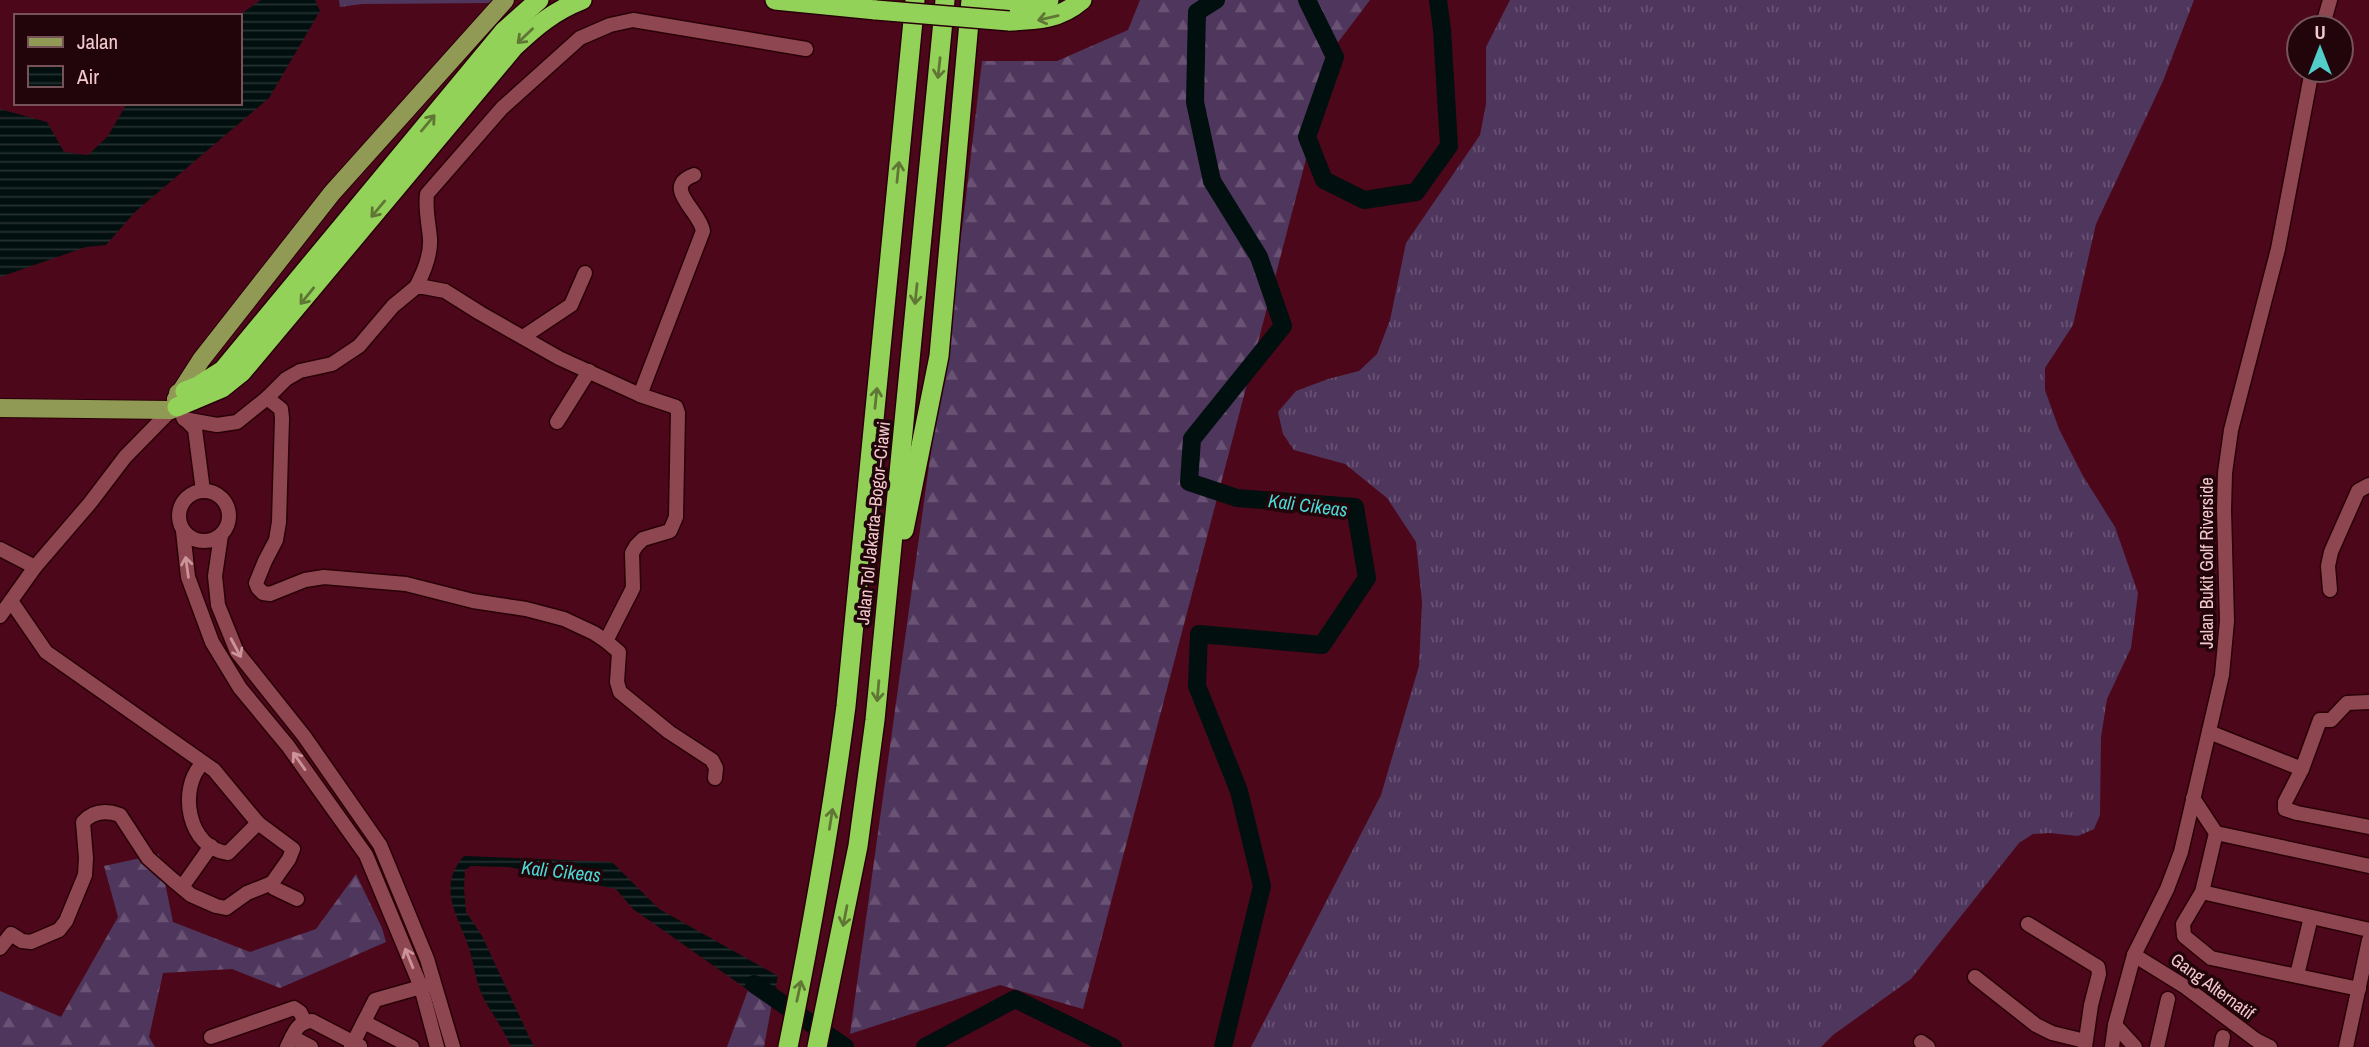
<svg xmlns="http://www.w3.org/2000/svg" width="2369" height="1047" viewBox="0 0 2369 1047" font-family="'Archivo Narrow',sans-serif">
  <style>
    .grass { fill: url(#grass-tufts) }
    .forest { fill: url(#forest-firs) }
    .water { fill: url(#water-rules) }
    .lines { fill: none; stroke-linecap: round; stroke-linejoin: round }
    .river { stroke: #010f0f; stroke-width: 18 }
    .minor-casing { stroke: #290007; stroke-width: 17 }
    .major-casing { stroke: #290007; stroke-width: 20 }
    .highway-casing { stroke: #290007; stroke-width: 22 }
    .minor { stroke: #8e4650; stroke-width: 14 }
    .major { stroke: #919a55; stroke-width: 18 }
    .highway { stroke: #93d259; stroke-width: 19 }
    .highway-bridge-casing { stroke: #290007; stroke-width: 22; stroke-linecap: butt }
    .highway-bridge { stroke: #93d259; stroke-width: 19 }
    .oneway { stroke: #607635 }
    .oneway2 { stroke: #cb949a }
    .labels { text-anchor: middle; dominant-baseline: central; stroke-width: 7; stroke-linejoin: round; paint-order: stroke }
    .street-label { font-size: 18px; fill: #f3c8cc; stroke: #21050a }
    .water-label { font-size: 19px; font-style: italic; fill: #4bd9d5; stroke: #21050a }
  </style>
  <defs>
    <pattern id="grass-tufts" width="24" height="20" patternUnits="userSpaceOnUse" patternTransform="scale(1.75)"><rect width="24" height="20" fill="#4f365d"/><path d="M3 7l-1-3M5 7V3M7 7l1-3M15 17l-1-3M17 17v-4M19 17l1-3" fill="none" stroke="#695273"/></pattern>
    <pattern id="forest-firs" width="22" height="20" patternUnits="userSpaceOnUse" patternTransform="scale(1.75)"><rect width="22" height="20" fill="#4f365d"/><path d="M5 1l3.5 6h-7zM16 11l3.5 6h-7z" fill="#695273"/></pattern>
    <pattern id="water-rules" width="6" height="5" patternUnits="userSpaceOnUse" patternTransform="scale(1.75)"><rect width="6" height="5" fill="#010f0f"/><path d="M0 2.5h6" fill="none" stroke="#263031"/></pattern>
  </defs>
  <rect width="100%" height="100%" fill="#4c081a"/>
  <g class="grass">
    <polygon points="339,0 493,0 489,3 362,4 340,7"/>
    <polygon points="1510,0 2194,0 2163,81 2096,224 2073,325 2045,368 2045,390 2059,429 2083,476 2115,527 2138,593 2131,648 2107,699 2101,737 2100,815 2094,829 2078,836 2050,833 2033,834 2019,843 1911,979 1833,1035 1821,1047 1251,1047 1381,795 1419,666 1422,602 1416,542 1387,498 1345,464 1294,450 1283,434 1278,412 1296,391 1328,379 1359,371 1377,354 1390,320 1406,243 1480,135 1486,104 1486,47"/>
  </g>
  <g class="forest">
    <polygon points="1140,0 1370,0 1336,45 1083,1009 1000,985 850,1034 964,214 982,61 1057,61 1128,30"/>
    <polygon points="159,854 173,922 250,952 316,929 356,874 382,928 386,942 280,988 232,969 163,973 149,1037 155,1047 0,1047 0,991 61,1017 118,917 104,866"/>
    <polygon points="748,990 772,1003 764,1047 727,1047"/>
  </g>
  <g class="water">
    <polygon points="261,0 315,0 320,11 269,98 135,212 106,245 86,247 0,277 0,109 47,122 64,152 88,155 108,136 127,103 240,103 238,16"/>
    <path d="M464,856L612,862L659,909L778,976L772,1003L748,990L633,909L616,889L509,867L471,866L465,870L464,888L466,912L482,936L534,1047H511C503,1028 494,1017 484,999C475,981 474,961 467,942C455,911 438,885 464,856Z"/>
  </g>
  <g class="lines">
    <g class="river">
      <polyline points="1216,0 1197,12 1195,102 1212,181 1259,257 1283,326 1192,439 1189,482 1237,498 1355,507 1367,578 1322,645 1199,634 1197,686 1239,791 1262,886 1223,1047"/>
      <polyline points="1307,0 1335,57 1307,137 1324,180 1364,200 1416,192 1449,146 1442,30 1438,0"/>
      <polyline points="754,984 845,1047"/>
      <polyline points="925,1047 1015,999 1113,1047"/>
    </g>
    <defs>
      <g id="minor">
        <polyline points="2322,28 2330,0"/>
        <path d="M416,287C424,272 431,256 430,239C429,224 425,210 427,194L502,108L580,38L610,25L633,20L806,49"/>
        <polyline points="523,337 571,305 585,273"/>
        <path d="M640,395L703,231C700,211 661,187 694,175"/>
        <polyline points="267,398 281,409 282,418 279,522 276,540 265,561 256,583 258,588 263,593 270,594 305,580 324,577 406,584 473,601 526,609 564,619 594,633 606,641"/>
        <polyline points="183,417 195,429 203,491"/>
        <polyline points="184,419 217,425 237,422 267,398 286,379 300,371 332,364 359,346 393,306 416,287 424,287 445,291 480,313 559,358 640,395 676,407 678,413 676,517 670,531 643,539 636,546 632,553 633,588 606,641 619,652 617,682 620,692 669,732 712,760 716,768 715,778"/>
        <polyline points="557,422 589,371"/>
        <circle cx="204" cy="516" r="25"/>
        <polyline points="183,531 188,577 212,642 240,688 288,746 366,855 421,987 437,1047"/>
        <polyline points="221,535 215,576 218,605 237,652 304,736 380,845 427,959 453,1047"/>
        <polyline points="0,549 35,567"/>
        <polyline points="2330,590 2328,566 2331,552 2358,491 2369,485"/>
        <polyline points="11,601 46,652 214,770 258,823 293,849 289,859 272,883 274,888 297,899"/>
        <polyline points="0,616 35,567 90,503 125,457 171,410"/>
        <polyline points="2369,702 2347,703 2331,720 2320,720 2302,769 2285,802 2285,809 2297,813 2369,827"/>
        <polyline points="2209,732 2302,769"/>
        <path d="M203,763C177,788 188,849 228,853L258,823"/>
        <polyline points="2193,798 2216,833 2202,892 2183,924 2184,936 2211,958 2359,989"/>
        <polyline points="2216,833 2369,866"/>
        <polyline points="182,887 211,846"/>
        <polyline points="2202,892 2369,930"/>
        <polyline points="2028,924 2098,967 2099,974 2091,1005 2085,1047"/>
        <path d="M0,948L11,934L22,941L31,942L59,930L66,921L85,875L86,858L83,822C93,811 106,810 120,815L148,858L173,880L191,895L216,906L226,908L247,893L272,883"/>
        <polyline points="2134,955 2184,986 2256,1040 2270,1047"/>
        <polyline points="2297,975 2311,917"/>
        <polyline points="1975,977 2036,1025 2052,1033 2085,1041"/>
        <polyline points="364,1022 412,1047"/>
        <polyline points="2115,1025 2135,1047"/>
        <polyline points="211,1037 294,1008 300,1012 305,1022"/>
        <polyline points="292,1037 311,1047"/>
        <polyline points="1921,1042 1928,1047"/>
        <path d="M287,1047C294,1034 296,1022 312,1021L360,1046"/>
        <polyline points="351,1047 375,1000 428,985"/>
        <polyline points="2112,1047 2115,1025 2134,955 2167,889 2181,852 2222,675 2227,621 2224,510 2225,473 2231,430 2278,249 2312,70"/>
        <polyline points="2157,1047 2168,999"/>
        <polyline points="2221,1047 2223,1037"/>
        <polyline points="2346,1047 2369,940"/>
      </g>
      <g id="major">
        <polyline points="176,399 201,360 332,193 505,0"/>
        <polyline points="0,408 171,410 177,407 178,393"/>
      </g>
      <g id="highway">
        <polyline points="775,0 876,10"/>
        <polyline points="973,0 1032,4 1049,0"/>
        <path d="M1009,21C1038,20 1060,19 1082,0"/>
        <polyline points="185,391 198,386 223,370 504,31 539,0"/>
        <path d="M177,407L222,388L242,372L514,47C536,26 554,11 582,0"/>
        <polyline points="904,530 939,356 971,0"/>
        <path d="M788,1047C811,934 831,821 846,706L915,0"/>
        <polyline points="817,1047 858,846 875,720 945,0"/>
      </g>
    </defs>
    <use href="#minor" class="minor-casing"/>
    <use href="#major" class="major-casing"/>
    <use href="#highway" class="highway-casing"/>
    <use href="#minor" class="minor"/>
    <use href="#major" class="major"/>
    <use href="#highway" class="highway"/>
    <defs>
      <polyline id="highway-bridge" points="876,10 1009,21"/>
    </defs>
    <use href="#highway-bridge" class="highway-bridge-casing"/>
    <use href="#highway-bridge" class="highway-bridge"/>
  </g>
  <defs><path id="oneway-shaft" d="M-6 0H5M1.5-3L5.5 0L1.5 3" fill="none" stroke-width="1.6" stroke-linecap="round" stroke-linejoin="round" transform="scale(1.75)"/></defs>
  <g class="oneway">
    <use href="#oneway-shaft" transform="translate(1048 18) rotate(167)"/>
    <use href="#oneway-shaft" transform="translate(525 36) rotate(136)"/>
    <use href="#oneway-shaft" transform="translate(939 68) rotate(96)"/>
    <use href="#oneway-shaft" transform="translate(428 123) rotate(-50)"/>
    <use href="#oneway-shaft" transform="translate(898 172) rotate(-84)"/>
    <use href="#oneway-shaft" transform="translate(378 209) rotate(130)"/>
    <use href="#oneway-shaft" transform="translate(916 294) rotate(96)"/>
    <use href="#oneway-shaft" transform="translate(307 296) rotate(129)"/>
    <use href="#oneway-shaft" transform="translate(876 398) rotate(-84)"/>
    <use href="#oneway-shaft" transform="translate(878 691) rotate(95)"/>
    <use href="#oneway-shaft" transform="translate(831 819) rotate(-81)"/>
    <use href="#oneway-shaft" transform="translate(845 916) rotate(101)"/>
    <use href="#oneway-shaft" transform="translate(799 991) rotate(-78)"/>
  </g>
  <g class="oneway2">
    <use href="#oneway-shaft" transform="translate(187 567) rotate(-98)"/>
    <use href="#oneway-shaft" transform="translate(236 648) rotate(62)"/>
    <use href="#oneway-shaft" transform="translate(299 761) rotate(-125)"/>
    <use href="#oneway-shaft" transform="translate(409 958) rotate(-112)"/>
  </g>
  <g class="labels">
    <g class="street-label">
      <text transform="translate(873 523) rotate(-84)">Jalan Tol Jakarta–Bogor–Ciawi</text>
      <text transform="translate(2206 563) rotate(-90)">Jalan Bukit Golf Riverside</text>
      <text transform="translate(2213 986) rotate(36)">Gang Alternatif</text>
    </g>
    <g class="water-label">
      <text transform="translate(1308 505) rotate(7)">Kali Cikeas</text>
      <text transform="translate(561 871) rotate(6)">Kali Cikeas</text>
    </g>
  </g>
  <rect x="14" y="14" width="228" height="91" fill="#21050a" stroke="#755358" stroke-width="2"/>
  <rect x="28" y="37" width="35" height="10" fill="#919a55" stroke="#755358" stroke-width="2"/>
  <text x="77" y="49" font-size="21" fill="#f3c8cc">Jalan</text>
  <rect x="28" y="66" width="35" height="21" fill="url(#water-rules)" stroke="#755358" stroke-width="2"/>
  <text x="77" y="84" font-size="21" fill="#f3c8cc">Air</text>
  <g transform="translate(2320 49)"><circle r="33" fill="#21050a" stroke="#755358" stroke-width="2"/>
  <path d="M0-5L12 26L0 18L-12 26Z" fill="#53cdc9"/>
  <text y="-10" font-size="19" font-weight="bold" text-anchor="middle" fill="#f3c8cc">U</text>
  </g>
</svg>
